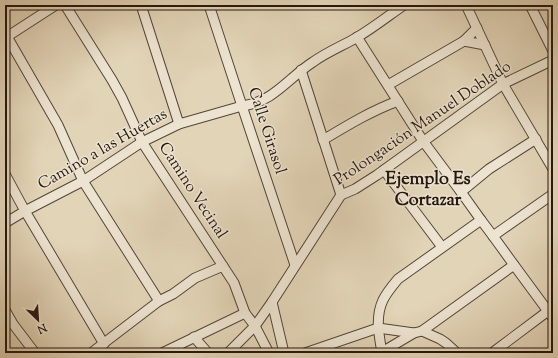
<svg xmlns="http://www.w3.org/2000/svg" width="558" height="358" viewBox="0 0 558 358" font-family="'Sorts Mill Goudy',serif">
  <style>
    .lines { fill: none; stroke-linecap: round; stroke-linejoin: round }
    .minor-casing { stroke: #544638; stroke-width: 11 }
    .minor { stroke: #ece3d0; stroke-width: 9 }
    .labels { text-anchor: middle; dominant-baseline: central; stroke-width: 3; stroke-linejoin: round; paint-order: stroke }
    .street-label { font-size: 16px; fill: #25170e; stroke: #ece3d0 }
    .quarter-label { font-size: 18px; font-weight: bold; fill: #25170e; stroke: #ece3d0 }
  </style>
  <rect width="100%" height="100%" fill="#e2d4b7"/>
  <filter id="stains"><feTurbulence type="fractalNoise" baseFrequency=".005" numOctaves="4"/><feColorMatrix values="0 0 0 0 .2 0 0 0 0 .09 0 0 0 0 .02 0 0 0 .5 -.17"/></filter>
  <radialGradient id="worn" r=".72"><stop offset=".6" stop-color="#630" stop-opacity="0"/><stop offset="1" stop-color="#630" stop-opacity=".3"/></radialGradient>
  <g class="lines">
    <defs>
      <g id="minor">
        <polyline points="65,5 112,80 122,98 142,142 234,283 245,313 255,326 269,353"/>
        <polyline points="141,5 179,124"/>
        <polyline points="209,5 242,106 295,265"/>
        <polyline points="466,5 503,84 553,169"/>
        <polyline points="530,5 553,51"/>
        <polyline points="5,33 58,125 83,181 159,301"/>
        <polyline points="357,37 423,141 461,192 481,220 493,236 514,265 553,318"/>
        <polyline points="5,38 56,5"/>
        <polyline points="464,41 485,45"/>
        <polyline points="301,70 341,195"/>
        <polyline points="388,85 464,41 477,28"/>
        <path d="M323,140C348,125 371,111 398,101"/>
        <polyline points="384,170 442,247"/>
        <polyline points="5,174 25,211 104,344"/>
        <polyline points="461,192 489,169 536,139"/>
        <path d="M5,223L25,211L83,181L142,142L179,124L242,106C274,102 288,78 313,62C327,52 342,46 356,38C373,28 388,16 404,5"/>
        <polyline points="493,236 553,194"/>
        <polyline points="272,302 284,353"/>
        <polyline points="5,310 13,324 35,353"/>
        <polyline points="422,331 440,339 446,343 457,353"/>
        <polyline points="194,337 208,353"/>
        <polyline points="382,352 414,333 422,331 514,265"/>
        <polyline points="91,353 159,301 173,294 195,278 223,266"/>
        <polyline points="162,353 245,313"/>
        <polyline points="228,353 255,326 272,302 341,195 355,189 377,175 503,84 553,60"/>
        <polyline points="305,353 378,328 414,333"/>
        <path d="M382,353C379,335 375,317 383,300C387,292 393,285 398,279L481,220"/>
        <polyline points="492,353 548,311"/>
      </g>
    </defs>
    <use href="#minor" class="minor-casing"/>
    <use href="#minor" class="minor"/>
  </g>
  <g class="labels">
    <g class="street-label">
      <text transform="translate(423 124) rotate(-34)">Prolongación Manuel Doblado</text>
      <text transform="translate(266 131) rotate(72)">Calle Girasol</text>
      <text transform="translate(103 150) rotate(-30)">Camino a las Huertas</text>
      <text transform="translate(192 191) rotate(57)">Camino Vecinal</text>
    </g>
    <g class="quarter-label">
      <text x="428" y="180">Ejemplo Es<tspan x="428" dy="21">Cortazar</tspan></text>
    </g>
  </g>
  <rect width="558" height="358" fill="none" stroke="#e2d4b7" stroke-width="20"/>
  <rect x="6" y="6" width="546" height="346" fill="none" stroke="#25170e" stroke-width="2"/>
  <rect x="10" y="10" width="538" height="338" fill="none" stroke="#25170e"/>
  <g transform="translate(38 320) rotate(155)" stroke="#ece3d0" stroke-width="3" paint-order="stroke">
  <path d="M0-3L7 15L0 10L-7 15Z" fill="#25170e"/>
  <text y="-6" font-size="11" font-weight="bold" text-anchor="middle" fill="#25170e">N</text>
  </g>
  <rect width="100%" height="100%" filter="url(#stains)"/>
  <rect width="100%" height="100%" fill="url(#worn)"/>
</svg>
